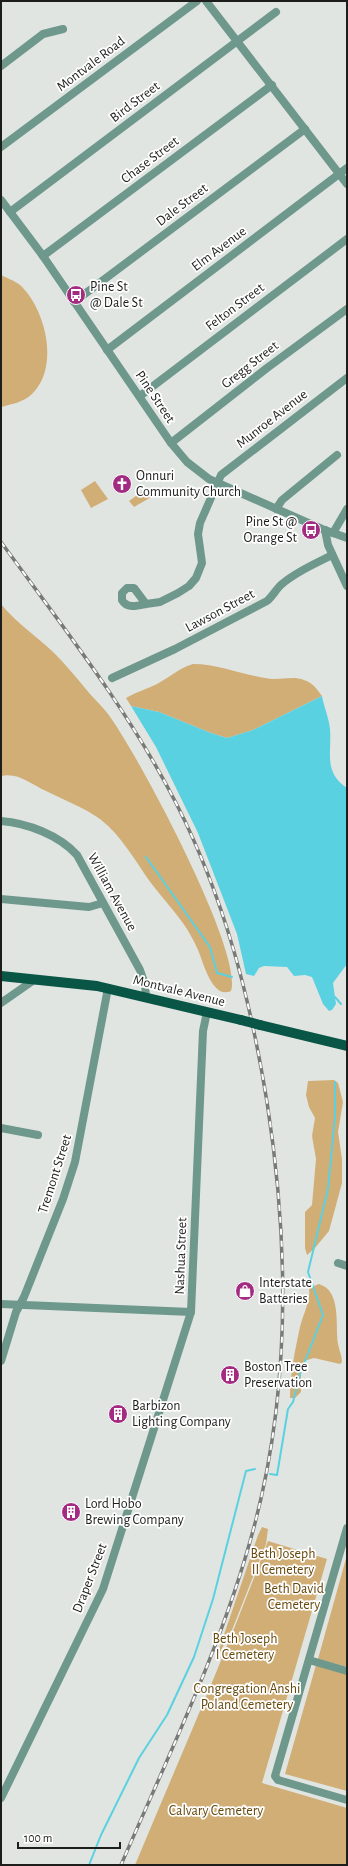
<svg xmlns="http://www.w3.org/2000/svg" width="348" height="1866" viewBox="0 0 348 1866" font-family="'Alegreya Sans',sans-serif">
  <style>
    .green { fill: #d1ae76 }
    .water { fill: #5ad1e1 }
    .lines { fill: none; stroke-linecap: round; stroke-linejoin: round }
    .stream { stroke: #5ad1e1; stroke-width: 2 }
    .minor { stroke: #6f988d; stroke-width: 8 }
    .major { stroke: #095647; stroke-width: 10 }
    .rail-casing { stroke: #787a78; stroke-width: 3.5 }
    .rail { stroke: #fff; stroke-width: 2; stroke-dasharray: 6; stroke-linecap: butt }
    .major-bridge { stroke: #095647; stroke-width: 10 }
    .labels { text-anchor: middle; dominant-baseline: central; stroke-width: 3.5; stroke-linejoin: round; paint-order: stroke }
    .street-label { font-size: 14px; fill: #1d1e1c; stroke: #fff }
    .poi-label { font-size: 14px; fill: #1d1e1c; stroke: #fff; text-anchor: start }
    .park-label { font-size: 14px; fill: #66470a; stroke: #fff }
  </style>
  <rect width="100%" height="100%" fill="#e1e5e1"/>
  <g class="green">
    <path d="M1,275C7,278 15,281 20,285C46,309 60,368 32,394C24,402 12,404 1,407Z"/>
    <polygon points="95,481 108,499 91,508 81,490"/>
    <polygon points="147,488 153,496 134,507 129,501"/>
    <path d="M1,604C13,619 28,630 43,643C61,658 75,676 90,694C96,701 103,707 108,714C136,751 244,952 231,991C212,1000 203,961 198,950C195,943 191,936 187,929C176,912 163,899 151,883C135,861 122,836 100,819C83,807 64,800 46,791C31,784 18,772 1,776Z"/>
    <path d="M193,664C218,664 240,674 265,678C279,681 292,675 304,680C313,683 317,689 322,696L253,730L227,738L211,733L159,712L131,706L126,698C136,692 147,689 157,684C170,677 179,668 193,664Z"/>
    <polygon points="334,1080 338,1083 343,1102 338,1132 342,1159 342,1183 329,1231 314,1249 307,1255 305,1248 305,1212 312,1205 316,1159 312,1136 315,1118 309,1107 306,1095 308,1081"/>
    <path d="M319,1284C342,1291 335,1326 338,1344C339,1350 342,1356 342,1362L340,1364L314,1358L304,1361L301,1368V1392L295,1398H290C290,1374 295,1350 300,1327C303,1314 311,1301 309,1288Z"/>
    <polygon points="262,1527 268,1529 266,1544 232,1630 215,1661 258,1535"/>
    <path d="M268,1541L327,1559L262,1783L347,1808V1865H135C180,1757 227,1651 268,1541Z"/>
    <polygon points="347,1555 347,1667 318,1659"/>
    <polygon points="316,1665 347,1674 347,1791 285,1774"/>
  </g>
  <path class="water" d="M322,696C324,707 329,718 330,729C332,753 323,772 347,788V964L333,983L336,1004L332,1010L329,1011L323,1004L312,977L305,975L294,976L287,967L264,966L259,968L254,976L246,974L237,934L198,833L156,747L131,706L159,712L211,733L227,738L253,730Z"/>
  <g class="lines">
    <g class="stream">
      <polyline points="146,857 210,947 217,973 232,977"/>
      <polyline points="335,997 341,1004"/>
      <polyline points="270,1474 277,1475 288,1409 293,1402 300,1374 323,1315 308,1272 328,1189 335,1116 335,1082"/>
      <polyline points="89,1865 101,1835 139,1758 167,1715 194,1657 213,1599 246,1471 255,1469"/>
    </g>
    <g class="minor">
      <polyline points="206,1 347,184"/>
      <polyline points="1,66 43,34 63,29"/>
      <polyline points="1,147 197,1"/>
      <polyline points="1,200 43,256 171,443 187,462 209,479 322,529 347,538"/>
      <polyline points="10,212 276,12"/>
      <polyline points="43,256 272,85"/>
      <polyline points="74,302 305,129"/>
      <polyline points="107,350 347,168"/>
      <polyline points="140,396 347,239"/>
      <polyline points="171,443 267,368 347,309"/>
      <polyline points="276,509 282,500 337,455"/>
      <polyline points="325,530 328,545 347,586"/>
      <polyline points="333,533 347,509"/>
      <path d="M146,604C137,606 127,609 122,600V593L127,588H134L146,604L160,602L178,593L189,586L196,578L202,563L198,534L200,523L221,475L347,378"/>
      <path d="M112,678L175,649L267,601C273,596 276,589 282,584C297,571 315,564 332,555"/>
      <path d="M1,821C27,823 59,835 77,855L140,970L145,984L146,997"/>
      <polyline points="1,899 89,907 103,903"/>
      <polyline points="1,1003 34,980"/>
      <polyline points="1,1128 38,1135"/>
      <polyline points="338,1263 347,1266"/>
      <polyline points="1,1304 191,1312 203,1031 207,1012"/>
      <polyline points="1,1361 16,1312 24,1297 63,1199 75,1162 108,988"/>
      <polyline points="347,1528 275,1776 278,1780 347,1800"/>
      <polyline points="309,1660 347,1671"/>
      <polyline points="1,1798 103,1589 191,1312"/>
    </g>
    <g class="major">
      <polyline points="1,976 97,986 241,1020"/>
      <polyline points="260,1025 347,1046"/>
    </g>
    <defs>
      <path id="rail" d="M1,542C62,626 128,709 176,803C224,897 250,997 267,1102C289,1243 291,1388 254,1527C223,1644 169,1754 121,1865"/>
    </defs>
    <use href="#rail" class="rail-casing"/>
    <use href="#rail" class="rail"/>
    <polyline class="major-bridge" points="241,1020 260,1025"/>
  </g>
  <defs>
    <symbol id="bus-disc" viewBox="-11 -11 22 22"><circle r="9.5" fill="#a32b82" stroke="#fff"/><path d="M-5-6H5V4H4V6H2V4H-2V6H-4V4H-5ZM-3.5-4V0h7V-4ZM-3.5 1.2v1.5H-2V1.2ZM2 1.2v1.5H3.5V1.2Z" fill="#fff"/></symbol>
    <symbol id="church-disc" viewBox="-11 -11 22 22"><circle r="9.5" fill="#a32b82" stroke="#fff"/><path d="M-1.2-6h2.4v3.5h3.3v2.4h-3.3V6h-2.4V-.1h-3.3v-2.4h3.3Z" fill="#fff"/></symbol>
    <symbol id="shop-disc" viewBox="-11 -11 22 22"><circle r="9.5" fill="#a32b82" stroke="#fff"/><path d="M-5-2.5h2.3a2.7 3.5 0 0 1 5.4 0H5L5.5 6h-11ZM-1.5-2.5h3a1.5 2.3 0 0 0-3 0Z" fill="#fff"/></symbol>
    <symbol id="building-disc" viewBox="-11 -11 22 22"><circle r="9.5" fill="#a32b82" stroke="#fff"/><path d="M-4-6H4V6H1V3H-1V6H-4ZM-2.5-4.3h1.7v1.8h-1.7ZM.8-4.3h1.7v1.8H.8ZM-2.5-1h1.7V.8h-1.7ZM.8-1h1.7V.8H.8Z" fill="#fff"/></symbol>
  </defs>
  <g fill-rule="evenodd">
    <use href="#bus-disc" x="65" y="284" width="22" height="22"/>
    <use href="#church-disc" x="111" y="473" width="22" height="22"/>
    <use href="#bus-disc" x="300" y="519" width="22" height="22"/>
    <use href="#shop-disc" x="234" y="1280" width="22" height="22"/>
    <use href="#building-disc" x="219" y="1364" width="22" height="22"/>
    <use href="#building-disc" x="107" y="1403" width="22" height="22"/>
    <use href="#building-disc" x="60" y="1501" width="22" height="22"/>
  </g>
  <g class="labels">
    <g class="street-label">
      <text transform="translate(91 64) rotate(-37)">Montvale Road</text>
      <text transform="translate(135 102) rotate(-37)">Bird Street</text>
      <text transform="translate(150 160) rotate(-37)">Chase Street</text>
      <text transform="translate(182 205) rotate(-37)">Dale Street</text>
      <text transform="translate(219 249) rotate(-37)">Elm Avenue</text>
      <text transform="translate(235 307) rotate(-37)">Felton Street</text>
      <text transform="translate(250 365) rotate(-38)">Gregg Street</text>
      <text transform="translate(155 397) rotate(56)">Pine Street</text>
      <text transform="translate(272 419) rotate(-38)">Munroe Avenue</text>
      <text transform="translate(220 611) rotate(-28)">Lawson Street</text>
      <text transform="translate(112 892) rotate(61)">William Avenue</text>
      <text transform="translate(179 991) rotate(14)">Montvale Avenue</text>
      <text transform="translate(55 1174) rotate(-72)">Tremont Street</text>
      <text transform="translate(181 1256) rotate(-88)">Nashua Street</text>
      <text transform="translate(90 1578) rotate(-69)">Draper Street</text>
    </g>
    <g class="poi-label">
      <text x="90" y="287">Pine St<tspan x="90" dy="16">@ Dale St</tspan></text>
      <text x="136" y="476">Onnuri<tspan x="136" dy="16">Community Church</tspan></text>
      <text x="297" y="522" text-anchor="end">Pine St @<tspan x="297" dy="16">Orange St</tspan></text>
      <text x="259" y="1283">Interstate<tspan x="259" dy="16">Batteries</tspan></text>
      <text x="244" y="1367">Boston Tree<tspan x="244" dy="16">Preservation</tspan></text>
      <text x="132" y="1406">Barbizon<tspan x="132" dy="16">Lighting Company</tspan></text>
      <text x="85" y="1504">Lord Hobo<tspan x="85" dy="16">Brewing Company</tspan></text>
    </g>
    <g class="park-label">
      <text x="283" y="1554">Beth Joseph<tspan x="283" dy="16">II Cemetery</tspan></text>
      <text x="294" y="1589">Beth David<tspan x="294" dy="16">Cemetery</tspan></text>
      <text x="245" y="1639">Beth Joseph<tspan x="245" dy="16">I Cemetery</tspan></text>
      <text x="247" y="1689">Congregation Anshi<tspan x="247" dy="16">Poland Cemetery</tspan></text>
      <text x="216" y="1811">Calvary Cemetery</text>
    </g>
  </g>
  <rect width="348" height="1866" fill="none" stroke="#1d1e1c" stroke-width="4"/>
  <path d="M18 1842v6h102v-6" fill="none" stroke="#1d1e1c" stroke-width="2"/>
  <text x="24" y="1842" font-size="12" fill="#1d1e1c" stroke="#ffffff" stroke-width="3" paint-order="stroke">100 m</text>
</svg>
